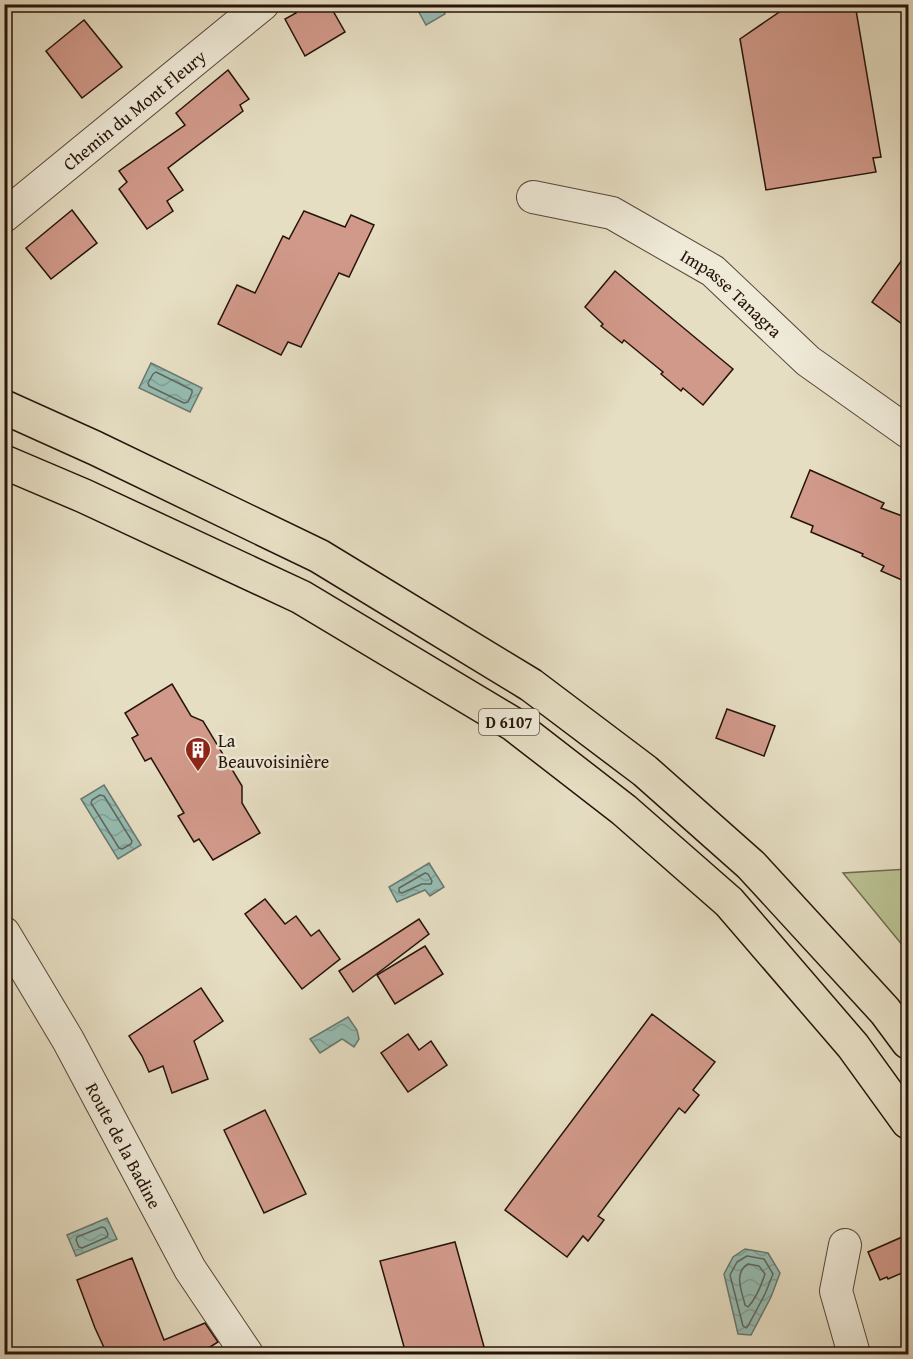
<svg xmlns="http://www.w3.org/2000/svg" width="913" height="1359" viewBox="0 0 913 1359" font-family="'Gentium Book Plus',serif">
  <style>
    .garden { fill: #b9c091; stroke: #706a4e; stroke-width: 1.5 }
    .water { fill: url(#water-waves); stroke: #69786f; stroke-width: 1.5 }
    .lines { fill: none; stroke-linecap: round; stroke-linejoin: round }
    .shore { stroke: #5e685e; stroke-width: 1.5 }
    .building { fill: #d1998a; stroke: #26130b; stroke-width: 1.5 }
    .street-casing { stroke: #564639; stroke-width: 34 }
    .highway-casing { stroke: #26130b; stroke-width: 36 }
    .street { stroke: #efead8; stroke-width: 32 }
    .highway { stroke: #e6dec3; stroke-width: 33 }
    .labels { text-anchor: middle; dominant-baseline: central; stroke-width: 5; stroke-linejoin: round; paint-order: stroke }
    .shield { fill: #efead8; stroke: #625448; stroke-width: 1.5 }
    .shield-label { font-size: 16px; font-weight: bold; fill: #26130b }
    .street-label { font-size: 18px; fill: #26130b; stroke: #efead8 }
    .poi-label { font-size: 18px; fill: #26130b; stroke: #efead8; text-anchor: start }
  </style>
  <defs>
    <pattern id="water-waves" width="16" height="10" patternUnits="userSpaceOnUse" patternTransform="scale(1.5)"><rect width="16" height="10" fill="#96bcb2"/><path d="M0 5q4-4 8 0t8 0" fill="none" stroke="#81a198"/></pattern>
  </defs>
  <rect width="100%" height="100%" fill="#e6dec3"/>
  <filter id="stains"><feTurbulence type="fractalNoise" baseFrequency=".00333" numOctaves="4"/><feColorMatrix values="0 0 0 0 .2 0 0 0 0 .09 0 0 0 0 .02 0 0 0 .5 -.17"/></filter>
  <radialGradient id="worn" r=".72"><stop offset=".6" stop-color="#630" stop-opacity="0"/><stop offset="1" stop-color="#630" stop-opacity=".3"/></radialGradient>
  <polygon class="garden" points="908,869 908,952 843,873"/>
  <g class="water">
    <polygon points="415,5 446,5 443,7 445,14 426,25"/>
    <polygon points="151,363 202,388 190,412 139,388"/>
    <polygon points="104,785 141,845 118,859 81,799"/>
    <polygon points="429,863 444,887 430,896 425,890 397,902 389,887"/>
    <polygon points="348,1017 357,1030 359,1039 354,1047 342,1039 320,1053 310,1039"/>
    <polygon points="107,1218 117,1239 76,1256 67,1235"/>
    <polygon points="745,1249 768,1253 780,1273 771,1297 751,1335 738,1334 724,1274 733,1257"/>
  </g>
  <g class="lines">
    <g class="shore">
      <polygon points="156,372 192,390 192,393 188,402 184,403 149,386 148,383 153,374"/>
      <polygon points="100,795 104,796 132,841 131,844 122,849 119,848 91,803 92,800"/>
      <polygon points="425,873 428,874 432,881 431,884 422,884 402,893 399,892 399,888"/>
      <polygon points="102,1227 105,1228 108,1234 107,1237 82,1248 79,1247 76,1240 77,1237"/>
      <polygon points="747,1256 764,1259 773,1274 765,1294 748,1326 746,1328 743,1326 730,1275 737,1262"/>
      <path d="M748,1264L759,1266L765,1274C761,1286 756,1299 748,1307L745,1305C742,1291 733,1273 748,1264Z"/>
    </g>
  </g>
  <g class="building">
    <polygon points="291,4 329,4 345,32 305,56 285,19 296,13"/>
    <polygon points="791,4 855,4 881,157 873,158 876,172 766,190 740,39"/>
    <polygon points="84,20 122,67 82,98 46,51"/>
    <polygon points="228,70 249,99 240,105 243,111 168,168 183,190 167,201 173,211 147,229 119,189 127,182 119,171 185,125 176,113"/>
    <polygon points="72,210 97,243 51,279 26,248"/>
    <polygon points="304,211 345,227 351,215 374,225 349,277 339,273 301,347 288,342 281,355 218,324 237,285 255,293 283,236 289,239"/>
    <polygon points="909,250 909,329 872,302"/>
    <polygon points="615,271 733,369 703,405 683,388 681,391 661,374 663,372 624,340 622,343 601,326 603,324 585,307"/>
    <polygon points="810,470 884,503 881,508 905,517 909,510 909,583 881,571 884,566 862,556 863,554 811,532 813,526 791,517"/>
    <polygon points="172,684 191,716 203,721 242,786 242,803 260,833 213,860 199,839 194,842 178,816 184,813 151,758 145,761 132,738 138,735 125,713"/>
    <polygon points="727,709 775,726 764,756 716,738"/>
    <polygon points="265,899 285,924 296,916 311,936 319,930 340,959 302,989 245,914"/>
    <polygon points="419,919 429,934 353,992 339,971"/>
    <polygon points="425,946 443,974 395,1004 377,975"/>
    <polygon points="201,988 223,1021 194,1041 208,1079 172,1093 163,1066 149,1072 142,1056 129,1036"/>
    <polygon points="652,1014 715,1062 693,1090 699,1095 685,1113 679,1108 598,1216 604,1220 588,1241 583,1236 567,1257 505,1210"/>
    <polygon points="408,1034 419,1050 431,1041 447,1065 408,1092 381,1053"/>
    <polygon points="265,1110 306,1194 264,1213 224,1130"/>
    <polygon points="909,1234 909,1270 888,1279 887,1277 880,1280 868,1252"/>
    <polygon points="455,1242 486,1354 406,1354 380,1261"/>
    <polygon points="132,1258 164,1340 205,1323 218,1342 199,1354 107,1354 95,1328 77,1280"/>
  </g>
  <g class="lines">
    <defs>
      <g id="street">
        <path id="s1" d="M533,197L612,213L713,271L808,361L908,432"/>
        <path id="s2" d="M4,216L263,4"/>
        <path id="s3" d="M4,933L68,1040L190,1269L247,1354"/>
        <polyline points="845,1245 836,1291 854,1354"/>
      </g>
      <g id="highway">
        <polyline points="4,407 95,448 319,556 531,685 645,771 751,865 885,1011 908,1042"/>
        <polyline points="4,462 84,496 301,597 513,724 624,810 729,902 853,1046 908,1122"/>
      </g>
    </defs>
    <use href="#street" class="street-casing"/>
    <use href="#highway" class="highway-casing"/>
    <use href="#street" class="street"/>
    <use href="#highway" class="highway"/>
  </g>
  <defs>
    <symbol id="building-pin" viewBox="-11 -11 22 30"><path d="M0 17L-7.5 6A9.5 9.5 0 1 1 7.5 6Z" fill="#8f2418" stroke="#efead8"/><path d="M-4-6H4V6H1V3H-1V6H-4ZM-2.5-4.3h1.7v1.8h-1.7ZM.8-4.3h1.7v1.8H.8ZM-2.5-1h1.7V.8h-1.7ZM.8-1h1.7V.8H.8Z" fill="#fff"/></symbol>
  </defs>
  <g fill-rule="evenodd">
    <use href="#building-pin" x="183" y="735" width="30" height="40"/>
  </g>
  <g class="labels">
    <rect class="shield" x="479" y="709" width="60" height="26" rx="4.5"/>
    <g class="shield-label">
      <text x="509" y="722">D 6107</text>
    </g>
    <g class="street-label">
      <text stroke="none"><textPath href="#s2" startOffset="168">Chemin du Mont Fleury</textPath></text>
      <text stroke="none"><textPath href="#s1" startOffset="225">Impasse Tanagra</textPath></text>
      <text stroke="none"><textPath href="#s3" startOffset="244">Route de la Badine</textPath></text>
    </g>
    <g class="poi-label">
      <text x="218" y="740">La<tspan x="218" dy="21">Beauvoisinière</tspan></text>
    </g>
  </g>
  <rect width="913" height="1359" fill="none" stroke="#e6dec3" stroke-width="24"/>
  <rect x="6" y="6" width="901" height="1347" fill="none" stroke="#26130b" stroke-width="3"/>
  <rect x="12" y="12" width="889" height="1335" fill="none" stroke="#26130b" stroke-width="1.5"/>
  <rect width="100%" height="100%" filter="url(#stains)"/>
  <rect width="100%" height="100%" fill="url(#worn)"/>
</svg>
